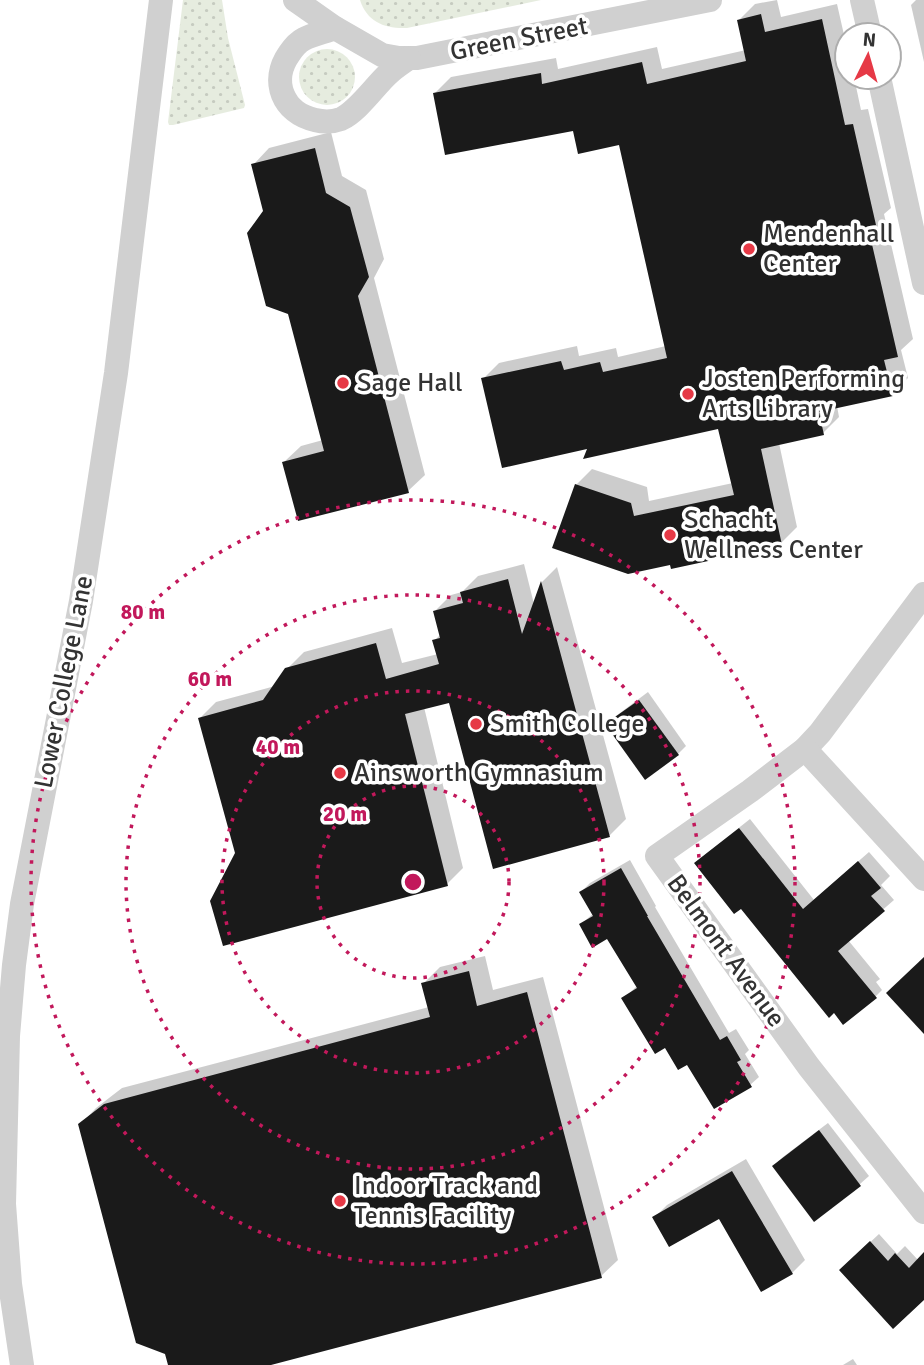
<svg xmlns="http://www.w3.org/2000/svg" width="924" height="1365" viewBox="0 0 924 1365" font-family="Signika,sans-serif">
  <style>
    .grass { fill: url(#grass-dots) }
    .shadow { fill: #0003 }
    .building { fill: #1a1a1a }
    .lines { fill: none; stroke-linecap: round; stroke-linejoin: round }
    .minor { stroke: #d0d0d0; stroke-width: 24 }
    .ring { fill: none; stroke: #c2185b; stroke-width: 3.5; stroke-dasharray: 3.5 7 }
    .poi-dot { fill: #e63946; stroke: #fff; stroke-width: 2.5 }
    .labels { text-anchor: middle; dominant-baseline: central; stroke-width: 7; stroke-linejoin: round; paint-order: stroke }
    .street-label { font-size: 26px; fill: #333; stroke: #fff }
    .poi-label { font-size: 26px; fill: #333; stroke: #fff; text-anchor: start }
    .centre { fill: #c2185b; stroke: #fff; stroke-width: 3.5 }
    .ring-label { font-size: 21px; text-anchor: middle; font-weight: bold; fill: #c2185b; stroke: #fff; stroke-width: 7; stroke-linejoin: round; paint-order: stroke }
  </style>
  <defs>
    <pattern id="grass-dots" width="8" height="8" patternUnits="userSpaceOnUse" patternTransform="scale(1.75)"><rect width="8" height="8" fill="#e6ecdf"/><path d="M2 2h.1M6 6h.1" fill="none" stroke="#c6cbc0" stroke-width="1.8" stroke-linecap="round"/></pattern>
  </defs>
  <rect width="100%" height="100%" fill="#fff"/>
  <g class="grass">
    <polygon points="183,0 222,0 228,38 245,105 244,108 173,125 169,125 168,122"/>
    <path d="M360,0H541L407,28C385,29 367,22 360,0Z"/>
    <circle cx="327" cy="77" r="28"/>
  </g>
  <g class="shadow">
    <polygon points="777,0 781,17 837,4 847,48 847,77 854,77 861,110 868,109 891,208 884,214 913,339 901,350 908,378 892,394 837,406 839,417 823,433 779,443 797,527 781,543 671,563 576,485 592,469 647,487 649,501 733,483 719,427 590,447 483,379 499,363 577,346 579,356 616,348 618,357 666,346 620,143 574,129 435,93 451,77 556,58 558,69 657,47 662,69 746,50 739,20 755,4"/>
    <polygon points="916,0 924,0 924,62 911,5"/>
    <polygon points="331,132 342,176 366,190 384,259 374,278 425,475 408,491 284,462 301,446 323,440 253,165 269,148"/>
    <polygon points="524,564 534,604 542,582 557,567 626,819 610,835 494,866 450,701 424,707 463,868 447,884 237,854 200,718 216,702 275,686 287,669 304,652 392,628 402,663 438,654 434,641 441,634 435,611 451,595 462,592 478,576"/>
    <polygon points="648,692 686,746 678,754 607,724 616,716"/>
    <polygon points="750,819 814,900 869,852 890,876 881,885 894,900 848,940 880,979 876,982 882,990 872,1000 741,906 696,863 707,853"/>
    <polygon points="630,860 656,906 655,907 729,1033 736,1029 749,1050 745,1054 759,1077 750,1085 665,1046 624,998 637,986 607,937 581,924 594,913 581,892 590,883"/>
    <polygon points="485,956 493,990 543,977 618,1260 601,1276 264,1365 170,1365 80,1125 96,1108 122,1088 429,1007 423,984 440,967"/>
    <polygon points="828,1123 869,1176 860,1184 815,1219 774,1166 783,1157"/>
    <polygon points="746,1159 805,1260 792,1273 719,1217 654,1218 667,1205"/>
    <polygon points="879,1234 897,1254 905,1246 918,1260 924,1256 924,1298 849,1262"/>
    <polygon points="853,1359 857,1365 843,1365"/>
  </g>
  <g class="building">
    <polygon points="761,14 765,32 822,19 845,125 853,124 876,225 868,227 898,357 884,360 893,396 819,412 824,435 761,449 782,545 671,569 670,565 628,574 552,548 575,484 631,503 634,516 734,495 718,429 583,459 587,449 502,468 481,378 561,361 564,370 600,362 603,372 667,358 619,145 578,154 573,131 445,155 433,93 541,73 542,84 642,62 647,84 746,61 737,20"/>
    <polygon points="315,148 326,193 350,207 369,277 358,296 409,493 298,521 282,462 324,451 288,314 266,306 247,233 263,211 251,164"/>
    <polygon points="508,579 522,634 541,581 610,837 493,869 449,703 405,714 448,886 223,946 210,901 235,853 198,718 263,700 285,668 376,643 386,679 439,664 432,640 440,638 433,611 463,603 460,592"/>
    <polygon points="639,700 679,755 645,780 605,724"/>
    <polygon points="739,828 803,909 858,861 881,888 871,896 885,911 838,951 877,998 843,1025 834,1013 829,1018 741,909 734,914 694,863"/>
    <polygon points="621,868 648,916 647,916 720,1040 727,1036 741,1060 737,1062 752,1087 714,1109 687,1065 678,1070 665,1048 655,1054 621,998 637,988 607,939 592,948 579,924 593,916 579,892"/>
    <polygon points="924,957 924,1034 886,993"/>
    <polygon points="469,971 477,1006 527,992 602,1278 271,1365 168,1365 165,1354 136,1343 78,1124 104,1104 430,1017 421,983"/>
    <polygon points="819,1130 861,1186 814,1222 772,1166"/>
    <polygon points="732,1171 793,1274 761,1292 719,1219 669,1247 652,1217"/>
    <polygon points="870,1241 888,1261 895,1253 909,1268 924,1252 924,1300 893,1329 839,1270"/>
  </g>
  <g class="lines">
    <g class="minor">
      <polyline points="295,0 335,28 382,55 399,58 417,58 710,0"/>
      <polyline points="862,0 870,35"/>
      <path d="M335,28C325,32 313,34 304,39C298,42 293,48 289,54C270,81 283,113 315,120C323,122 333,122 341,119C358,111 374,87 388,74C394,68 402,63 409,58"/>
      <polyline points="879,77 924,283"/>
      <polyline points="924,594 820,733 805,749 750,791 657,856 809,1067 924,1212"/>
      <polyline points="805,749 924,879"/>
      <polyline points="22,1365 10,1284 4,1204 8,1036 14,965 22,904 81,601 116,373 161,0"/>
    </g>
  </g>
  <g class="ring">
    <circle cx="413" cy="882" r="96"/>
    <circle cx="413" cy="882" r="191"/>
    <circle cx="413" cy="882" r="287"/>
    <circle cx="413" cy="882" r="382"/>
  </g>
  <g class="poi-dot">
    <circle cx="749" cy="249" r="7"/>
    <circle cx="343" cy="383" r="7"/>
    <circle cx="688" cy="394" r="7"/>
    <circle cx="670" cy="535" r="7"/>
    <circle cx="476" cy="724" r="7"/>
    <circle cx="340" cy="773" r="7"/>
    <circle cx="340" cy="1201" r="7"/>
  </g>
  <g class="labels">
    <g class="street-label">
      <text transform="translate(519 39) rotate(-11)">Green Street</text>
      <text transform="translate(64 682) rotate(-79)">Lower College Lane</text>
      <text transform="translate(726 951) rotate(54)">Belmont Avenue</text>
    </g>
    <g class="poi-label">
      <text x="763" y="234">Mendenhall<tspan x="763" dy="30">Center</tspan></text>
      <text x="702" y="379">Josten Performing<tspan x="702" dy="30">Arts Library</tspan></text>
      <text x="357" y="383">Sage Hall</text>
      <text x="684" y="520">Schacht<tspan x="684" dy="30">Wellness Center</tspan></text>
      <text x="490" y="724">Smith College</text>
      <text x="354" y="773">Ainsworth Gymnasium</text>
      <text x="354" y="1186">Indoor Track and<tspan x="354" dy="30">Tennis Facility</tspan></text>
    </g>
  </g>
  <circle cx="413" cy="882" r="10" class="centre"/>
  <g class="ring-label">
    <text x="143" y="619">80 m</text>
    <text x="210" y="686">60 m</text>
    <text x="278" y="754">40 m</text>
    <text x="345" y="821">20 m</text>
  </g>
  <g transform="translate(868 56) rotate(5)"><circle r="33" fill="#ffffff" stroke="#adadad" stroke-width="2"/>
  <path d="M0-5L12 26L0 18L-12 26Z" fill="#e63946"/>
  <text y="-10" font-size="19" font-weight="bold" text-anchor="middle" fill="#333333">N</text>
  </g>
</svg>
